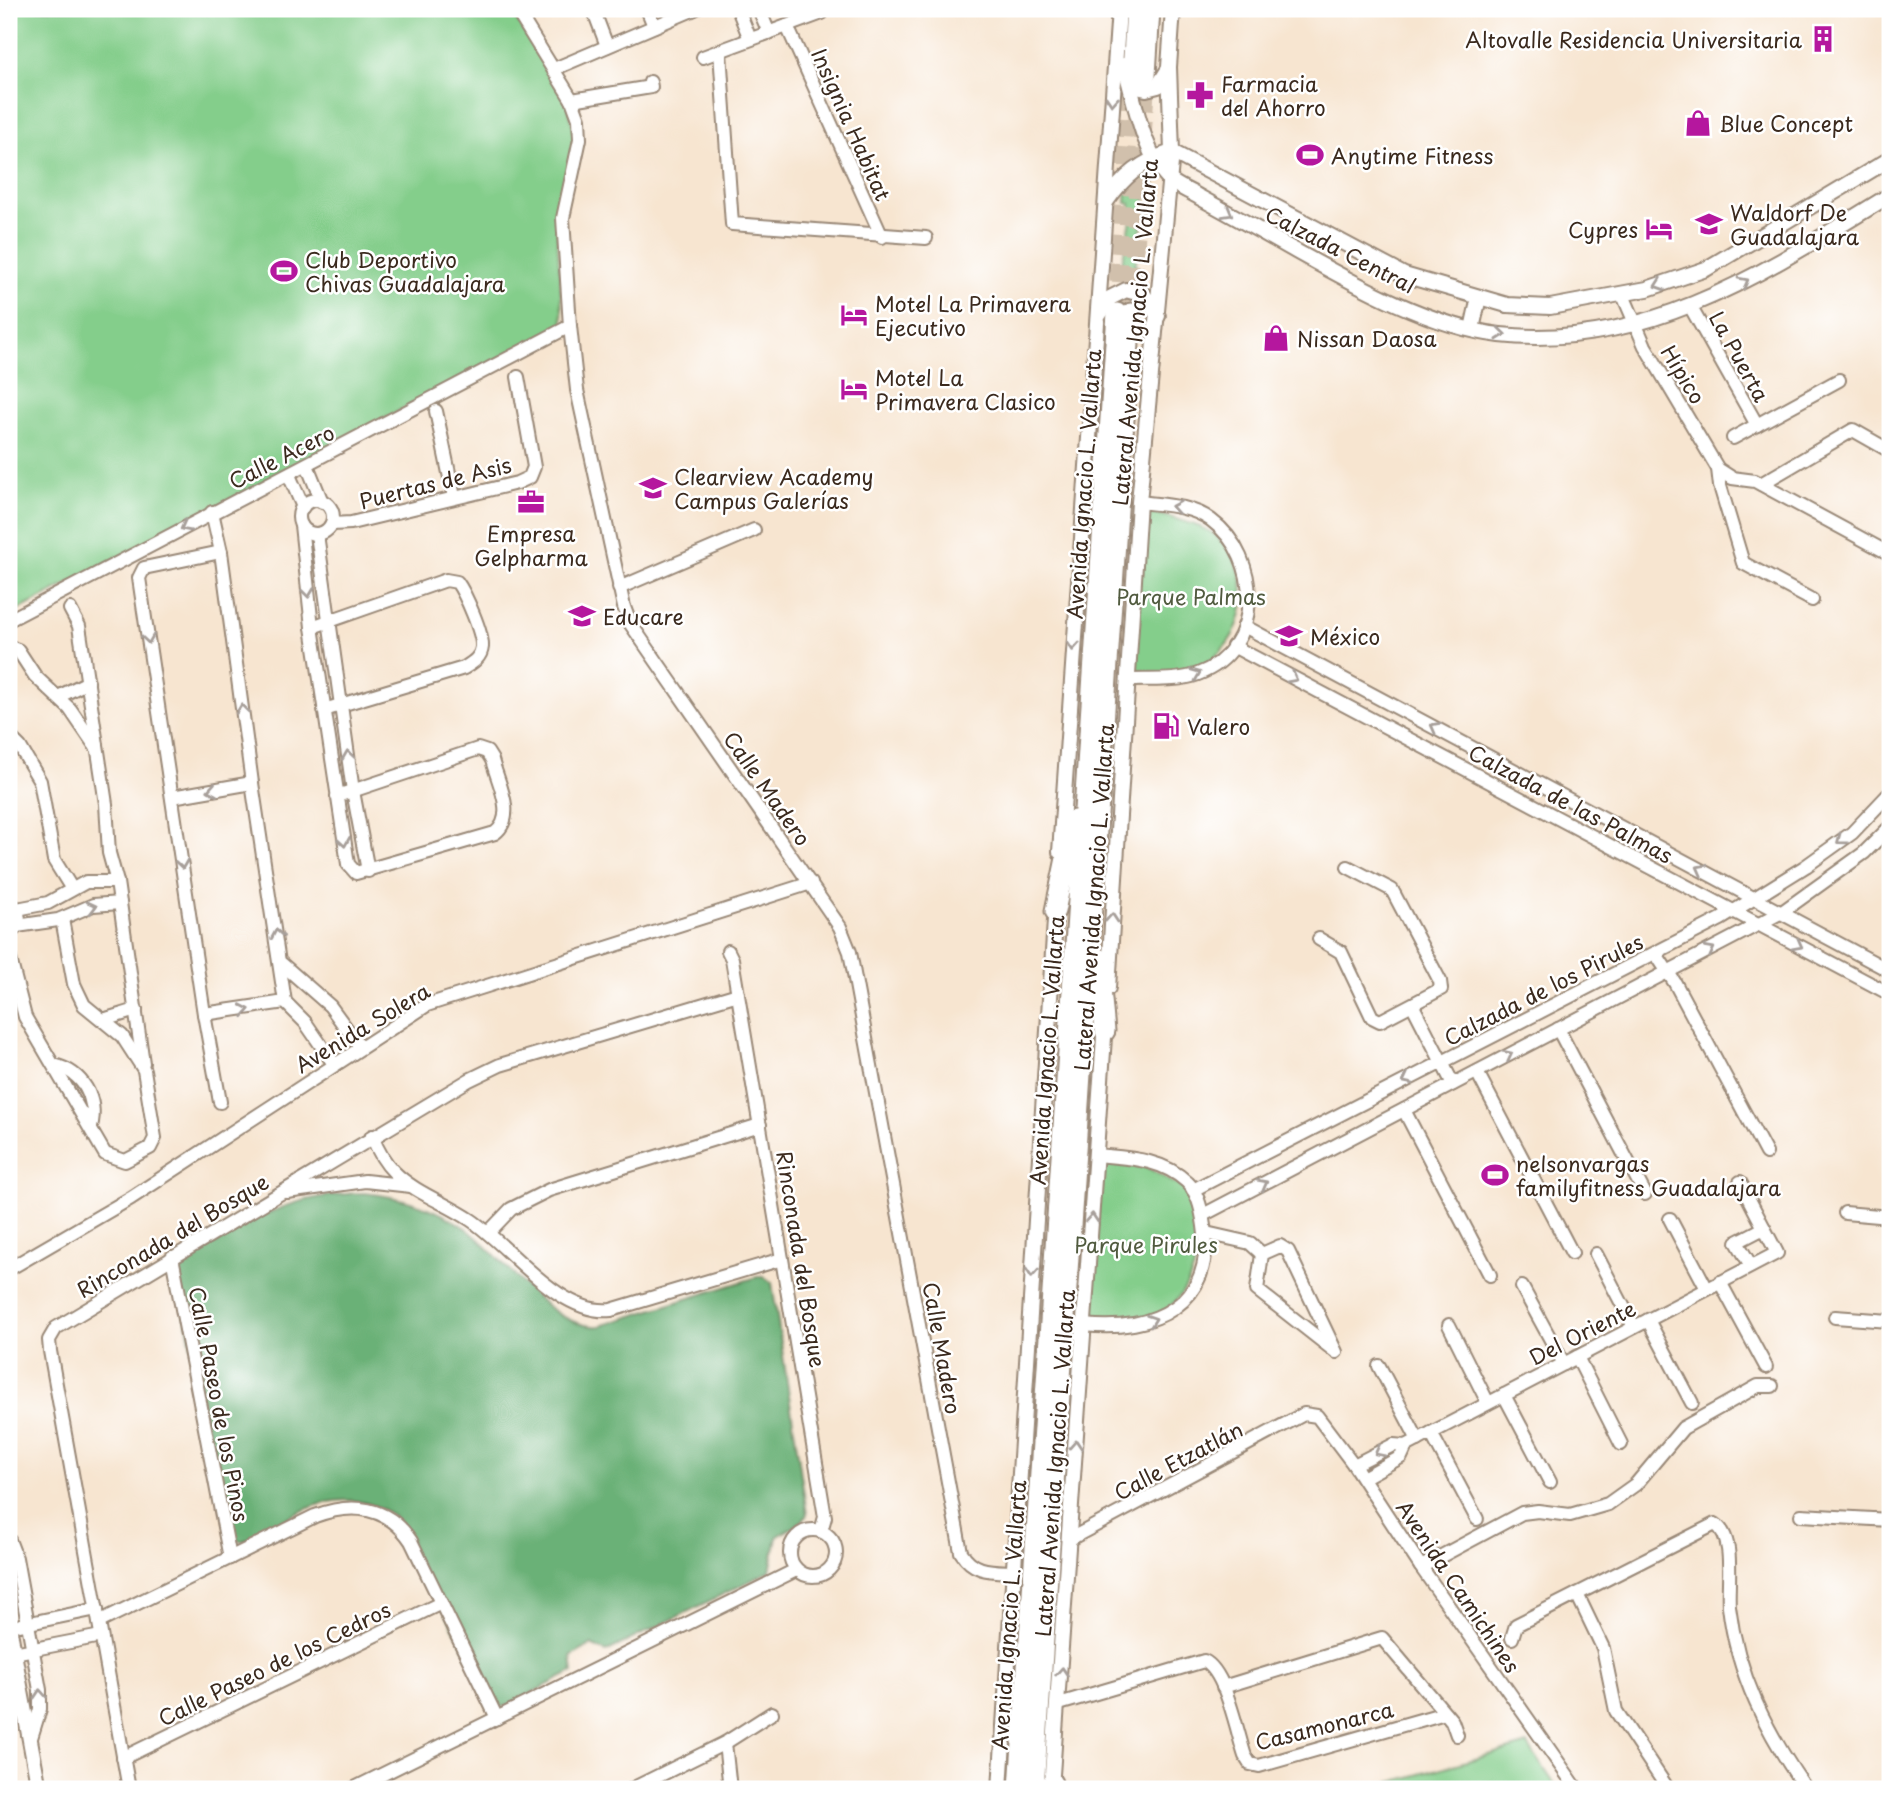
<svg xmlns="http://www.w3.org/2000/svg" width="1899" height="1798" viewBox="0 0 1899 1798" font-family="'Playpen Sans',sans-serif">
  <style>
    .green { fill: #84ce8b; stroke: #607c54; stroke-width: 2 }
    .forest { fill: #6bb177; stroke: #536e4a; stroke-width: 2 }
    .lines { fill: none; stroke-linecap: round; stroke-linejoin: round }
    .trunk-tunnel { stroke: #d1c0ac; stroke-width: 19; stroke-dasharray: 19 10; stroke-linecap: butt }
    .minor-casing { stroke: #987; stroke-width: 16 }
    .tertiary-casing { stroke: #987; stroke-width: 18 }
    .trunk-casing { stroke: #987; stroke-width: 23 }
    .minor { stroke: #fff; stroke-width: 12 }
    .tertiary { stroke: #fff; stroke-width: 14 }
    .trunk { stroke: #fff; stroke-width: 19 }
    .oneway { stroke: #a79f9a }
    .labels { text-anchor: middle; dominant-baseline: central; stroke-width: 5; stroke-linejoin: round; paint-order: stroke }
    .poi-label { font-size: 21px; fill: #3b2a1e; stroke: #fff; text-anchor: start }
    .street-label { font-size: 21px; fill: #3b2a1e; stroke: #fff }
    .park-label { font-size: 21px; fill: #515b3f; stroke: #fff }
  </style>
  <rect width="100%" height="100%" fill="#fff"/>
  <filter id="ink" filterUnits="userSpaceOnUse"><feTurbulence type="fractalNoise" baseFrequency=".0143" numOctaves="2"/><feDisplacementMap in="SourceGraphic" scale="14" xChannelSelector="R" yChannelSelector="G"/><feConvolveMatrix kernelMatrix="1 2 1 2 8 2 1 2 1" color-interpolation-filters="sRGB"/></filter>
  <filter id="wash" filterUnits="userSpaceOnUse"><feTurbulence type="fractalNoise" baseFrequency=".00686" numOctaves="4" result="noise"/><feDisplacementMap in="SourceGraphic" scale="28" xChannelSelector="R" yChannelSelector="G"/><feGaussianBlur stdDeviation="1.57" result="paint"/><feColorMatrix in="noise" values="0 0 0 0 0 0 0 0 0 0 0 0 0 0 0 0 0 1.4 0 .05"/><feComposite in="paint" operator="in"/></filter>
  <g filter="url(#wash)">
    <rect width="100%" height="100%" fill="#f7e5d0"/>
    <g class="green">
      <polygon points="9,9 510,9 567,103 576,139 556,218 563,325 9,615"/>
      <polygon points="1149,170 1156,191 1147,194 1133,280 1119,275 1131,221 1130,203 1126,203 1127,184"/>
      <path d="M1144,510C1162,516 1202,524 1215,535C1265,578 1245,657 1182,674C1167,677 1148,674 1133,674Z"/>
      <path d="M1101,1163L1146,1167L1186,1190C1190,1202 1196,1215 1197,1227C1202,1261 1186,1306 1150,1317C1132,1322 1108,1320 1089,1321Z"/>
      <polygon points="1527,1744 1558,1789 1366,1789 1525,1745"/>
    </g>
    <path class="forest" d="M364,1193C401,1197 433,1206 464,1227C504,1255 548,1330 600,1326L757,1277H764L772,1283L807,1514L802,1521L777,1537L770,1571L606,1652L591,1645L571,1657L573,1672L504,1707L496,1706L392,1515C338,1479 293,1517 243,1541L228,1538L177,1273L185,1262C252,1221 282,1195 364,1193Z"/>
  </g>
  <g filter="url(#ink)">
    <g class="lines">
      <g class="trunk-tunnel">
        <polyline points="1117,311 1131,86"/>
        <polyline points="1131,313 1146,75"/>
      </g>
      <defs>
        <g id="minor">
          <path d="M516,9L572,100L579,119L580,139L563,218L570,326L577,390L624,607L630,623L840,927L850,952L961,1552C974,1573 991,1571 1014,1572"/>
          <polyline points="593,9 607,46"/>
          <polyline points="647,9 654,26"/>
          <polyline points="738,9 750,39"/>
          <polyline points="759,9 769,33"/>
          <polyline points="787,26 882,237"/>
          <polyline points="720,52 732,224 926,238"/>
          <polyline points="703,57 822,13"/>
          <polyline points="554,69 695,9"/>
          <polyline points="572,100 651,87 650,82"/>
          <polyline points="1623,295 1645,346 1718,469 1720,486 1743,563 1812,600"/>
          <polyline points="1690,306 1757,425"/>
          <polyline points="436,411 454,497"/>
          <polyline points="1733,438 1839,380"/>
          <polyline points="307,465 322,502"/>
          <polyline points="1718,469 1732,478 1755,481 1890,554"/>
          <polyline points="289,475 303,507"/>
          <polyline points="1761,484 1853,430 1890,451"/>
          <circle cx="316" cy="517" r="17"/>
          <polyline points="212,512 221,552 252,783 285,1002 305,1022 334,1064"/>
          <polyline points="332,524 351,523 517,483 530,477 534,467 518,377"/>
          <path d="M301,525L312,627L348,864L356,873L495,833C517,816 498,783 492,760L487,752L478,749L337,796"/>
          <polyline points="317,534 353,791 368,871"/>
          <polyline points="619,588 754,530"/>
          <polyline points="70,609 79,626 106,804 109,853 117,882 143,1063"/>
          <polyline points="9,620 570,326"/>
          <polyline points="1244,626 1890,971"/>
          <path d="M312,627L446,580L457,582C465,593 483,633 482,647C481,658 472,663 464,668L324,710"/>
          <polyline points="1233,646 1890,994"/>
          <polyline points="9,647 18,650 35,676 70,709 96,747"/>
          <path d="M1129,680C1151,679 1176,682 1198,674C1264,650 1263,558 1211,520C1191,505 1163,505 1139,502"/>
          <polyline points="58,697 88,682"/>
          <polyline points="9,736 20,747 40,781 54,860 72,889"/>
          <polyline points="172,797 252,783"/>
          <path d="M9,902C22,911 22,925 9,933"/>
          <polyline points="17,909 48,903 86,882 117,882"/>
          <polyline points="17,926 58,920 93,905 120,903"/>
          <polyline points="1319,939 1341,952 1372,1017 1380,1021 1441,989 1440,981 1392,890 1348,867"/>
          <polyline points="728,951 732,959 825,1517 821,1531"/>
          <polyline points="1656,954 1675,983 1766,1153"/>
          <polyline points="9,955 25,1017 105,1154 125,1161 150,1148 155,1138 144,1070 122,1036 84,1005 74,984 62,919"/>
          <polyline points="282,964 330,1006 360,1047"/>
          <polyline points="1413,1006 1453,1084"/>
          <polyline points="204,1014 285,1002"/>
          <polyline points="103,1020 136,1010"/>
          <polyline points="1558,1029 1645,1194"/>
          <path d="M54,1065C83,1072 98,1099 91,1127"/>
          <polyline points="1477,1072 1572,1253"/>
          <polyline points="220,1102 204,1014 139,578 144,568 221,552"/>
          <polyline points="1404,1110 1490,1275"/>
          <path d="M372,1136C377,1149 384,1162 394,1172C415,1193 446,1203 471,1220C510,1246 560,1316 611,1310L782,1259"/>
          <polyline points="1193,1190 1721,919 1806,866 1852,833 1890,793"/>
          <polyline points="287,1192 365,1181 411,1186"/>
          <polyline points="1845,1213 1890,1217"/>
          <polyline points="1203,1215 1782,912 1864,853 1890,827"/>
          <polyline points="1670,1219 1707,1289"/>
          <polyline points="488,1233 511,1209 549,1190 760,1125"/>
          <polyline points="1206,1233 1250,1243 1262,1254"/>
          <polygon points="1280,1246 1288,1251 1336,1352 1257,1290 1262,1254"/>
          <polyline points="1596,1254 1634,1327"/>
          <polyline points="172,1257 230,1558"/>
          <polyline points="1751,1266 1737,1242 1764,1228"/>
          <polyline points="9,1269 131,1198 427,1005 811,883"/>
          <polyline points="1720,1282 1766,1367"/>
          <polyline points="1522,1287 1564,1364"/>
          <polyline points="1835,1317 1890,1321"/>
          <polyline points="1648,1320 1692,1403"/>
          <path d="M1085,1325C1153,1333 1216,1304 1204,1226C1202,1211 1198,1192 1187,1182C1162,1158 1127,1158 1096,1155"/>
          <polyline points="1449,1325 1488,1403"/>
          <polyline points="1577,1357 1621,1444"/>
          <polyline points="1379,1366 1418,1440"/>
          <polyline points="1504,1395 1550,1482"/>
          <polyline points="1431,1433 1477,1519"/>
          <polyline points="1406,1446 1777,1253 1740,1182"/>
          <polyline points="1354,1465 1393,1445 1406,1446"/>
          <polyline points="1363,1478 1401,1457 1406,1446"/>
          <polyline points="1801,1515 1890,1520"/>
          <circle cx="813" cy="1553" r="23"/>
          <polyline points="1070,1539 1304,1414 1317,1416 1354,1465 1421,1567 1577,1789"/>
          <polyline points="9,1540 16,1558 40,1690 40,1709 31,1738"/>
          <polyline points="1421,1567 1522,1513 1538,1511 1570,1515 1608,1504 1636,1484 1683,1428 1758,1386 1772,1386"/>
          <polyline points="1577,1594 1603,1648 1616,1711 1668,1789"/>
          <path d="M99,1622L315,1516C352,1502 388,1506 411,1541L497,1718"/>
          <polyline points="20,1625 97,1609"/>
          <path d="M1512,1638L1516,1625L1715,1524C1736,1537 1727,1584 1729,1606C1737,1675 1767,1733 1806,1789"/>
          <polyline points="14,1653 101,1636"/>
          <polyline points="1223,1687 1382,1638 1452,1721 1457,1735"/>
          <path d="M1059,1704L1204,1661C1226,1671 1237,1733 1245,1756L1250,1764L1259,1766L1445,1713"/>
          <polyline points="725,1743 730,1789"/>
          <polyline points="123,1758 441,1603"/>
          <polyline points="129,1789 50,1351 49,1340 56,1328 469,1080 500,1065 738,994"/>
          <polyline points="353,1789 796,1570"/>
          <polyline points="632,1789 725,1743 772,1713"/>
        </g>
        <g id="tertiary">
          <path d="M1124,65C1135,100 1142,151 1168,178C1175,186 1190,191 1199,197C1230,214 1261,231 1292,249C1353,283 1430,327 1500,335C1649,351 1771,268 1890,195"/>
          <polyline points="1131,86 1146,89 1158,86 1168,70"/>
          <path d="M1106,202C1124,176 1142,161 1172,152L1404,275L1507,305L1550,307L1647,289L1706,269L1890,159"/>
          <polyline points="1098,317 1110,298 1126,290 1144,295 1158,316"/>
          <polyline points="1472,329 1479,297"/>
          <polyline points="1060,852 1119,9"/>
          <polyline points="1108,988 1139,502 1172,152 1169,67 1173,9"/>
          <polyline points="9,1626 39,1789"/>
          <polyline points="1000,1789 1056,904"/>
          <polyline points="1051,1789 1105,1023"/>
        </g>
        <g id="trunk">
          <polyline points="1132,75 1136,9"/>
          <polyline points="1146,75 1150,9"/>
          <polyline points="1055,911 1074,820"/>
          <polyline points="1098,958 1105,1031"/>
          <polyline points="1019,1789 1117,313"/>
          <polyline points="1034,1789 1131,313"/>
          <polyline points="1050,1789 1052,1783"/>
        </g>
      </defs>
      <use href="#minor" class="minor-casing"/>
      <use href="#tertiary" class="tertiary-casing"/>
      <use href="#trunk" class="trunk-casing"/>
      <use href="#minor" class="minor"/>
      <use href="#tertiary" class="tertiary"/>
      <use href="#trunk" class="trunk"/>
    </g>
    <defs><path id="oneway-chevron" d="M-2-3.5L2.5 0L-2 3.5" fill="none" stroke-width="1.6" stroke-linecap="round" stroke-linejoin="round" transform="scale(1.75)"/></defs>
    <g class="oneway">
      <use href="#oneway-chevron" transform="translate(1112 101) rotate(94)"/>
      <use href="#oneway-chevron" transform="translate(1228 213) rotate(29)"/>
      <use href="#oneway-chevron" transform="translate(1744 282) rotate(-28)"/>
      <use href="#oneway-chevron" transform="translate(1659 285) rotate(161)"/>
      <use href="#oneway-chevron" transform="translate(1501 334) rotate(6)"/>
      <use href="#oneway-chevron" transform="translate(1176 507) rotate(-171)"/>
      <use href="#oneway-chevron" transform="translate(185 527) rotate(152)"/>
      <use href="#oneway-chevron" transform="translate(308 593) rotate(83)"/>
      <use href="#oneway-chevron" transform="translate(148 639) rotate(82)"/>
      <use href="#oneway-chevron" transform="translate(1073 646) rotate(94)"/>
      <use href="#oneway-chevron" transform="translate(1196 674) rotate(-22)"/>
      <use href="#oneway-chevron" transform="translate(1293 678) rotate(28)"/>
      <use href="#oneway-chevron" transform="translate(242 709) rotate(-97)"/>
      <use href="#oneway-chevron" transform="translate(1435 727) rotate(-152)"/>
      <use href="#oneway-chevron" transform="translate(348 755) rotate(-98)"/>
      <use href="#oneway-chevron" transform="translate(212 790) rotate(170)"/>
      <use href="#oneway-chevron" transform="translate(1841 840) rotate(143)"/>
      <use href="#oneway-chevron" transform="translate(344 842) rotate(81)"/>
      <use href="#oneway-chevron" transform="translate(182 864) rotate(82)"/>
      <use href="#oneway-chevron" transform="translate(1701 869) rotate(-152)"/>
      <use href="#oneway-chevron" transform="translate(92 907) rotate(-14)"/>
      <use href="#oneway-chevron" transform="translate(1112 918) rotate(-86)"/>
      <use href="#oneway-chevron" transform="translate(277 934) rotate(-100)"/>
      <use href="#oneway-chevron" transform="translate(1798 945) rotate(28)"/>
      <use href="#oneway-chevron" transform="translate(1710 950) rotate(-28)"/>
      <use href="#oneway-chevron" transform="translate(245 1010) rotate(-11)"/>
      <use href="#oneway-chevron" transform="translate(1508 1055) rotate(-27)"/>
      <use href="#oneway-chevron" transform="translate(1407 1080) rotate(153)"/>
      <use href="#oneway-chevron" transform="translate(1263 1184) rotate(-28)"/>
      <use href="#oneway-chevron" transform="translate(1092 1218) rotate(-86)"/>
      <use href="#oneway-chevron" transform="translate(1032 1273) rotate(94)"/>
      <use href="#oneway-chevron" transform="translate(1152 1320) rotate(-20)"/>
      <use href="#oneway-chevron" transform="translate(1076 1445) rotate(-86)"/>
      <use href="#oneway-chevron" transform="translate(1379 1452) rotate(153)"/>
      <use href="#oneway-chevron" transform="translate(1062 1672) rotate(-86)"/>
      <use href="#oneway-chevron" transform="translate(40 1694) rotate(-94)"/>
    </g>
  </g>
  <defs>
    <symbol id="building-bare" viewBox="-9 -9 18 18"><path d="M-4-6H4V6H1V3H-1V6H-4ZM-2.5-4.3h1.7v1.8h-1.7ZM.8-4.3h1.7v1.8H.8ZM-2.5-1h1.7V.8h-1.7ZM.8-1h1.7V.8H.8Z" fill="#b5179e" stroke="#fff" stroke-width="2.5" paint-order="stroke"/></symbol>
    <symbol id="pharmacy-bare" viewBox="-9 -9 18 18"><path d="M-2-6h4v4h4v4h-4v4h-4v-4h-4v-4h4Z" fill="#b5179e" stroke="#fff" stroke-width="2.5" paint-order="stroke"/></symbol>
    <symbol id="shop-bare" viewBox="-9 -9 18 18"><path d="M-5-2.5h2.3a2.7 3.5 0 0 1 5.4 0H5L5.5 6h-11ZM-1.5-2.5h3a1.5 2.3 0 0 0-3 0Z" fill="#b5179e" stroke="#fff" stroke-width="2.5" paint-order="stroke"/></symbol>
    <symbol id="stadium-bare" viewBox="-9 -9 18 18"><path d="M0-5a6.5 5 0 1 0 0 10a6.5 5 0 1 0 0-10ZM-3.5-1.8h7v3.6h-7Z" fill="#b5179e" stroke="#fff" stroke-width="2.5" paint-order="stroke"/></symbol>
    <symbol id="school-bare" viewBox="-9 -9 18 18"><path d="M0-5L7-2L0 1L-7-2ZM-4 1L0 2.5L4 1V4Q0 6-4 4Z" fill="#b5179e" stroke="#fff" stroke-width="2.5" paint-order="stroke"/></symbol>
    <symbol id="hotel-bare" viewBox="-9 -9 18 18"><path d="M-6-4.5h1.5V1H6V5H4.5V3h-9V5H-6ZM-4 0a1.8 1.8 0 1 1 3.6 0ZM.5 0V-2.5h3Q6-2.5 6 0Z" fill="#b5179e" stroke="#fff" stroke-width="2.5" paint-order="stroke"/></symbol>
    <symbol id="university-bare" viewBox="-9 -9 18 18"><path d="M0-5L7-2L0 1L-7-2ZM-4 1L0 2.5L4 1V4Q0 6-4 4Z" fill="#b5179e" stroke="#fff" stroke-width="2.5" paint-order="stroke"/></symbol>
    <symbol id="office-bare" viewBox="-9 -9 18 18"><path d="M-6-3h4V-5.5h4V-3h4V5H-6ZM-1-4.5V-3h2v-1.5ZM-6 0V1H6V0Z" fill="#b5179e" stroke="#fff" stroke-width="2.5" paint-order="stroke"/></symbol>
    <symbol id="fuel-bare" viewBox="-9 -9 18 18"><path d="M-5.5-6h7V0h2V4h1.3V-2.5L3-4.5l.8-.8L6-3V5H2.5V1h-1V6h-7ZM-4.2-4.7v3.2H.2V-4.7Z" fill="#b5179e" stroke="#fff" stroke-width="2.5" paint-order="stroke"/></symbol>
  </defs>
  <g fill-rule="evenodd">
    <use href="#building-bare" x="1804" y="20" width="38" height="38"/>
    <use href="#pharmacy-bare" x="1181" y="76" width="38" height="38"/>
    <use href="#shop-bare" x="1679" y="104" width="38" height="38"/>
    <use href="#stadium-bare" x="1291" y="136" width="38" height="38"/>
    <use href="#school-bare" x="1690" y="205" width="38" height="38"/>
    <use href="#hotel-bare" x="1640" y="210" width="38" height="38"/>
    <use href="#stadium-bare" x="265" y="252" width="38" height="38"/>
    <use href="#hotel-bare" x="835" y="296" width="38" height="38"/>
    <use href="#shop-bare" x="1257" y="319" width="38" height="38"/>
    <use href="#hotel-bare" x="835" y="370" width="38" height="38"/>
    <use href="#university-bare" x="634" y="469" width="38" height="38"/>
    <use href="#office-bare" x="512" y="483" width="38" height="38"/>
    <use href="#school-bare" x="563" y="597" width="38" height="38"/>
    <use href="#school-bare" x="1270" y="617" width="38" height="38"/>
    <use href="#fuel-bare" x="1147" y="707" width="38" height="38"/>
    <use href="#stadium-bare" x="1476" y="1156" width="38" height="38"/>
  </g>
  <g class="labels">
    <g class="poi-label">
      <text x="1802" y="39" text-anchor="end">Altovalle Residencia Universitaria</text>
      <text x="1221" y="83">Farmacia<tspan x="1221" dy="24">del Ahorro</tspan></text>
      <text x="1719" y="123">Blue Concept</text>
      <text x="1331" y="155">Anytime Fitness</text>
      <text x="1730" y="212">Waldorf De<tspan x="1730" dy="24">Guadalajara</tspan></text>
      <text x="1638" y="229" text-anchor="end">Cypres</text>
      <text x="305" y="259">Club Deportivo<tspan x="305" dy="24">Chivas Guadalajara</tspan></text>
      <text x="875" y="303">Motel La Primavera<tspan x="875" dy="24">Ejecutivo</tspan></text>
      <text x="1297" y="338">Nissan Daosa</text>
      <text x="875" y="377">Motel La<tspan x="875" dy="24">Primavera Clasico</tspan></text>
      <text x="674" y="476">Clearview Academy<tspan x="674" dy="24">Campus Galerías</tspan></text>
      <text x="531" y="533" text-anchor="middle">Empresa<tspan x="531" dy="24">Gelpharma</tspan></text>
      <text x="603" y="616">Educare</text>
      <text x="1310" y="636">México</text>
      <text x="1187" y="726">Valero</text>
      <text x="1516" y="1163">nelsonvargas<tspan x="1516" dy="24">familyfitness Guadalajara</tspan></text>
    </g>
    <g class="street-label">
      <text transform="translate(852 124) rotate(66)">Insignia Habitat</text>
      <text transform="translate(1341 249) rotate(27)">Calzada Central</text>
      <text transform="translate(1134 332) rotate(-85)">Lateral Avenida Ignacio L. Vallarta</text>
      <text transform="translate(1740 356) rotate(61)">La Puerta</text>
      <text transform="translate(1684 374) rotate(59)">Hípico</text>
      <text transform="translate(281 456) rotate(-27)">Calle Acero</text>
      <text transform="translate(435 482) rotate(-14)">Puertas de Asis</text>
      <text transform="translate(1083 484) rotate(-86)">Avenida Ignacio L. Vallarta</text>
      <text transform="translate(768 788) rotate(55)">Calle Madero</text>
      <text transform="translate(1571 803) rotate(28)">Calzada de las Palmas</text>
      <text transform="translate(1093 897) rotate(-86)">Lateral Avenida Ignacio L. Vallarta</text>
      <text transform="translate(1543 989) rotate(-27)">Calzada de los Pirules</text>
      <text transform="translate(362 1027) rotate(-31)">Avenida Solera</text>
      <text transform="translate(1046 1050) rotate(-86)">Avenida Ignacio L. Vallarta</text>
      <text transform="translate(172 1235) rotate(-31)">Rinconada del Bosque</text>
      <text transform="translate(802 1259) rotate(81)">Rinconada del Bosque</text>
      <text transform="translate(1582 1332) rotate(-27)">Del Oriente</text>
      <text transform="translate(943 1348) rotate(80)">Calle Madero</text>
      <text transform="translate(220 1404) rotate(79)">Calle Paseo de los Pinos</text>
      <text transform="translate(1178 1460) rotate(-28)">Calle Etzatlán</text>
      <text transform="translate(1054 1463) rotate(-86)">Lateral Avenida Ignacio L. Vallarta</text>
      <text transform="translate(1459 1586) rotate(56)">Avenida Camichines</text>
      <text transform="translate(1008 1615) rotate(-86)">Avenida Ignacio L. Vallarta</text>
      <text transform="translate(274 1663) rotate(-26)">Calle Paseo de los Cedros</text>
      <text transform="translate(1324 1725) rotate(-14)">Casamonarca</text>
    </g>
    <g class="park-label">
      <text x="1191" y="596">Parque Palmas</text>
      <text x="1146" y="1244">Parque Pirules</text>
    </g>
  </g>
  <rect width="1899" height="1798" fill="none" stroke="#fff" stroke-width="35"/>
</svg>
